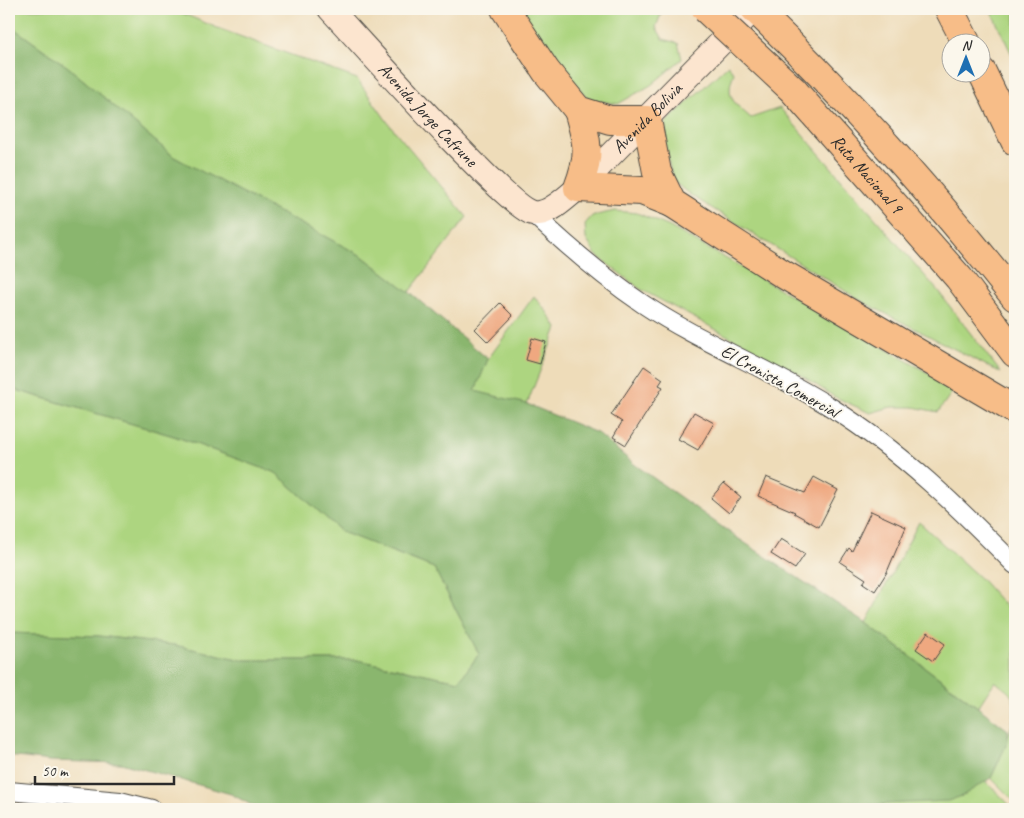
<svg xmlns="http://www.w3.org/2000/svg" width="1024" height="818" viewBox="0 0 1024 818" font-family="Caveat,sans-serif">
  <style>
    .green { fill: #add580; stroke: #6c8056 }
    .forest { fill: #8ab66e; stroke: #5a704c }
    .building { fill: #efa880 }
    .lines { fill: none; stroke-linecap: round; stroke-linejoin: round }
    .street-casing { stroke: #484640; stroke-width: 20 }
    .secondary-casing { stroke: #484640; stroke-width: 26 }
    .highway-casing { stroke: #484640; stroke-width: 30 }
    .street { stroke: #fff; stroke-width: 18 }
    .secondary { stroke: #fce5cf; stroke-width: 24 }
    .highway { stroke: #f7bd88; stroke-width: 28 }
    .highway-bridge-casing { stroke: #484640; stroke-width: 30; stroke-linecap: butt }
    .highway-bridge { stroke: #f7bd88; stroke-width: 28 }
    .labels { text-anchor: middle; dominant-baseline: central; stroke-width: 4; stroke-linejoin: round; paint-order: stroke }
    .street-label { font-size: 18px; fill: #2b2b2b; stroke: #fbf7ec }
  </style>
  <rect width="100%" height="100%" fill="#fbf7ec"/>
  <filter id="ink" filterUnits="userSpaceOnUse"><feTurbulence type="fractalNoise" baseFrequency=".02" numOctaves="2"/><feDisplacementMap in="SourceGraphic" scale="10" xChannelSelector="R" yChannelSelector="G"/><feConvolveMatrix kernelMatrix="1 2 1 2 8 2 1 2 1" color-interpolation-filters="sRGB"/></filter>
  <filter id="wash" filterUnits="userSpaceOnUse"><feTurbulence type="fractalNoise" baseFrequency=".0096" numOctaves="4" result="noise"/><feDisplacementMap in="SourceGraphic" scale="20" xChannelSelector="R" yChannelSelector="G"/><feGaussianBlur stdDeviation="1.12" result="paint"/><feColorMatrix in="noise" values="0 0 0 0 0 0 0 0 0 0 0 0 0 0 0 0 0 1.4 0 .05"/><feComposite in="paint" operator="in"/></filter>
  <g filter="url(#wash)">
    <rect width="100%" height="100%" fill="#eedcb9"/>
    <g class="green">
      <polygon points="9,9 172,9 220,29 357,79 389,124 467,217 409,292 362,256 174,157 68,67 9,25"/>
      <polygon points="518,9 663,9 656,27 663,39 678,43 682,59 651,85 618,104 588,99 526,24"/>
      <polygon points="990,9 1015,9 1015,61"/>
      <path d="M728,65L734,73C724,97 734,103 751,118L780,108L938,291L1001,373L863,302L689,194L673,181L663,138L666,122Z"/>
      <polygon points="615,211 637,213 670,227 955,388 938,412 913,407 891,407 870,413 833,396 801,375 640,289 596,255 586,239 585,224 592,216"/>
      <polygon points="534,296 547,312 557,328 527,404 474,391 488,359"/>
      <polygon points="9,388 174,436 276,473 342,532 434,568 479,654 459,681 357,660 242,660 174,645 99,636 9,633"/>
      <path d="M919,522L982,580L1015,617V802L991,778C999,761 1021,714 1012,697C1009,691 1000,686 995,681L978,707L866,623Z"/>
      <polygon points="985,781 1014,809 836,809 962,796"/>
    </g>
    <polygon class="forest" points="9,25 68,67 174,157 362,256 409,292 488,359 475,391 527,404 597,433 634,464 736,537 866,623 1008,730 1008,741 991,778 962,796 948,801 885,804 836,809 259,809 231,794 121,763 50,761 9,756 9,633 99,636 174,645 242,660 357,660 459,681 479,654 434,568 342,532 276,473 174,436 9,388"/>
    <g id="blocks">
      <g class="building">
        <polygon points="500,303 513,316 488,342 475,329"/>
        <polygon points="532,338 546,342 540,364 526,360"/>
        <polygon points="644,366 663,379 659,385 663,387 626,445 613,437 622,422 611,415"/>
        <polygon points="694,412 714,423 698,450 678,439"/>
        <polygon points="766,477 805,493 814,477 838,490 819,527 794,513 795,512 758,496"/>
        <polygon points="724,483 741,497 729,513 711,498"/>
        <polygon points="871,511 906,527 887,572 875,591 863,583 866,579 840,562 849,548 852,551"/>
        <polygon points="781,539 805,554 795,569 771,554"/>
        <polygon points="928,632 945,644 933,661 916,649"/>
      </g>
    </g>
  </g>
  <g filter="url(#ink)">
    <use href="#blocks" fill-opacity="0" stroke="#484640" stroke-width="1"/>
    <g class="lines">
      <defs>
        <g id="street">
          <path d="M532,213C567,246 603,277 643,304C703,344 771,369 832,408C901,451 959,508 1015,565"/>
          <polyline points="9,791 120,801 152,809"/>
        </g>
        <g id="secondary">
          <path id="s1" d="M330,9C357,38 509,209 533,213C549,216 566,197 578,188L754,9"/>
        </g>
        <g id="highway">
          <polyline points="505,9 546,71 578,110 610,120 647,120 657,172 672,203 783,274 1015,410"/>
          <path d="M755,9C848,99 935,196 1015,297"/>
          <polyline points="949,9 966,42"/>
          <polyline points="982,72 1015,141"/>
          <path id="s2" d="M793,90L959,278L1015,353"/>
          <path d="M578,110C588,144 591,154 578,188L642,191L672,203"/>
        </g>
      </defs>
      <use href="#street" class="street-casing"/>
      <use href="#secondary" class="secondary-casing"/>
      <use href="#highway" class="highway-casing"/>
      <use href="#street" class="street"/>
      <use href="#secondary" class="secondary"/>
      <use href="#highway" class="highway"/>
      <defs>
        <polyline id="highway-bridge" points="706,9 793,90"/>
      </defs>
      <use href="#highway-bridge" class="highway-bridge-casing"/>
      <use href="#highway-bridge" class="highway-bridge"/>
    </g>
  </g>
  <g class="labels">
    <g class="street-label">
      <text stroke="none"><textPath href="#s1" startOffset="144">Avenida Jorge Cafrune</textPath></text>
      <text stroke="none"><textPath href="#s1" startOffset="440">Avenida Bolivia</textPath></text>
      <text stroke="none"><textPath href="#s2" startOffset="112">Ruta Nacional 9</textPath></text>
      <text transform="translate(780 381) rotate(29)">El Cronista Comercial</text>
    </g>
  </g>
  <rect width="1024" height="818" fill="none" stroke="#fbf7ec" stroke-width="30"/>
  <g transform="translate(966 58)"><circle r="24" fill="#fbf7ec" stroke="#a8a59f"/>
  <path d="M0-4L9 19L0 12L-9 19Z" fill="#1f6fb2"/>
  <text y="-8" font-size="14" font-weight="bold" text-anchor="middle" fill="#2b2b2b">N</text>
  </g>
  <path d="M35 776v8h139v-8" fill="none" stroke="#2b2b2b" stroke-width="2.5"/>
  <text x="42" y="776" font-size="15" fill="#2b2b2b" stroke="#fbf7ec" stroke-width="4" paint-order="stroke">50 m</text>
</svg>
